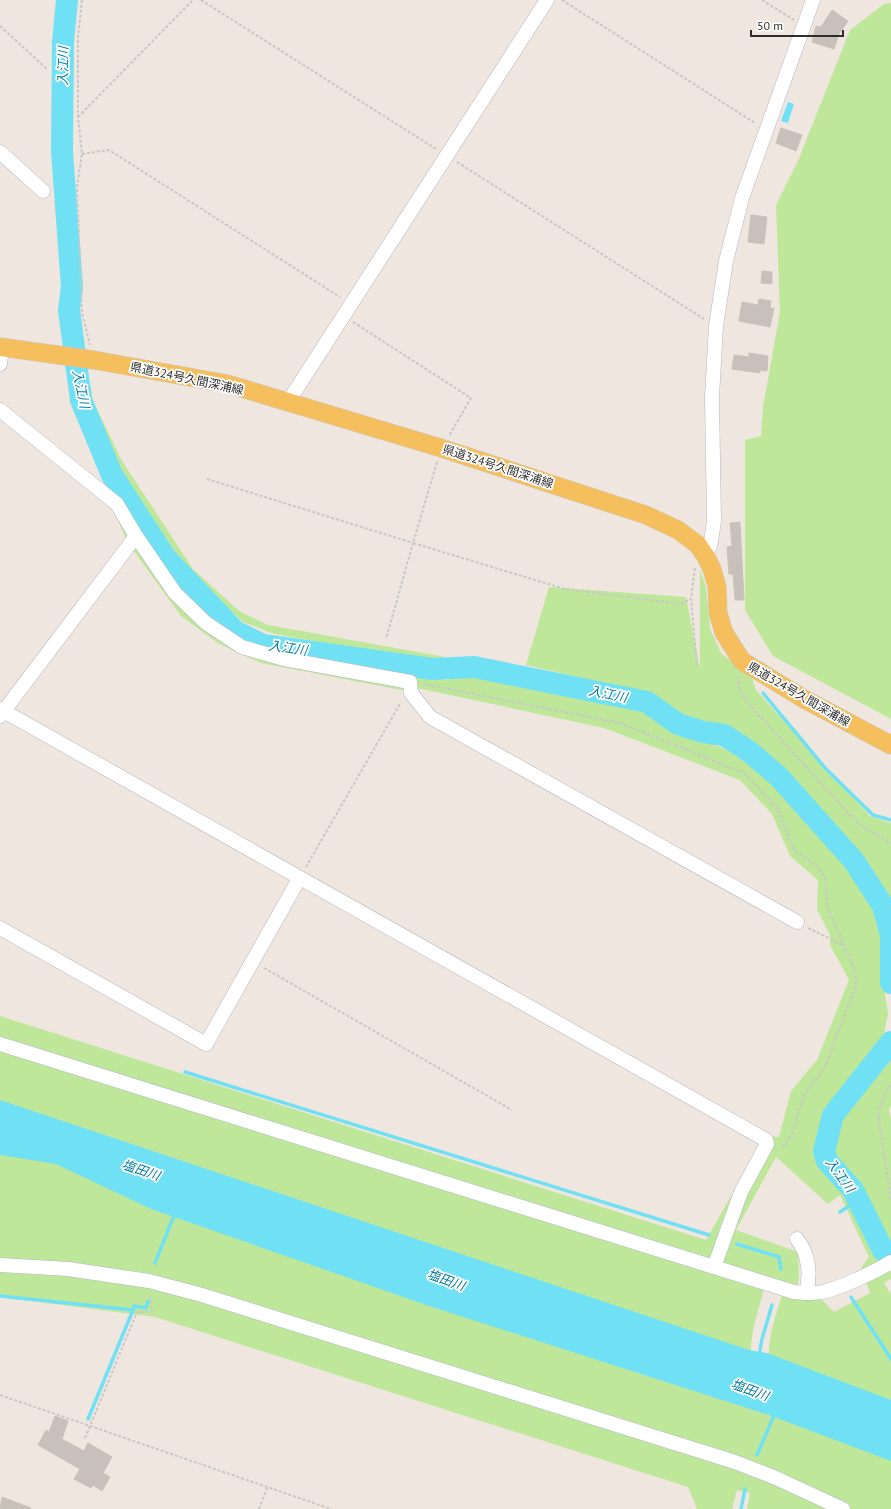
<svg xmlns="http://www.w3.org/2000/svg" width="891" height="1509" viewBox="0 0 891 1509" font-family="'PT Sans','Noto Sans JP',sans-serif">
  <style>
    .green { fill: #bee79a; fill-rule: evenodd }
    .water { fill: #70e1f4 }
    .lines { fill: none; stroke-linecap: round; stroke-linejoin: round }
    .stream { stroke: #70e1f4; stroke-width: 3.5 }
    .river { stroke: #70e1f4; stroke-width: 22 }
    .building { fill: #c8c1bb; stroke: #cbc2b8 }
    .minor-casing { stroke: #b3b7c1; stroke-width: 15 }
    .major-casing { stroke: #c8c8c8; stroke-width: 19 }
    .path { stroke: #c8c8c8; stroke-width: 2; stroke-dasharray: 3 2; stroke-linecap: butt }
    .minor { stroke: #fff; stroke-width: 14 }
    .major { stroke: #f6bf5d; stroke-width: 18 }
    .labels { text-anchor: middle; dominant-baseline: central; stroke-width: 3.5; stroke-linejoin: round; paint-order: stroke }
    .street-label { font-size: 12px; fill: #2d2d2d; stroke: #fff }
    .water-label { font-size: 13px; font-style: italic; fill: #087e9f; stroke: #fff }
  </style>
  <rect width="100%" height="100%" fill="#efe6df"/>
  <g class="green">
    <polygon points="891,3 891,719 773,656 745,610 745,440 761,436 763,407 780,312 776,205 798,161 850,30 884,4"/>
    <polygon points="87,367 93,401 122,461 193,569 239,611 268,625 445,657 428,662 275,634 243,622 191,575 120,473 86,400"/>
    <path d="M112,507L177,584L232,633L262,647L447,680L479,672L602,695L655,712L672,730L721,747L755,767L788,798L856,873L881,929L882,976L888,1014L883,1038L825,1119L820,1162L848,1194L878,1253L887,1249L864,1193L834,1159L833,1129L891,1053V1105L889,1111L891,1118V1279L884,1283L891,1294V1419L769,1373C766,1340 775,1317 785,1286L767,1279C759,1308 748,1336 751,1367L0,1112V1016L706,1240L765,1136L779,1137L791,1091L817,1060L849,980L830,945V935L817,909L818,880L790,856L772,814L740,780L604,728L422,689L401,690L261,663L219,644L181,616L128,543ZM776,1157L828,1204L840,1195L869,1257L861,1268L870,1293L834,1312L822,1300L794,1297L799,1279L798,1252L736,1230Z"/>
    <polygon points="700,570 706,587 710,629 721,653 752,678 756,690 870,816 891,823 891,917 874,872 748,739 700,725 657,699 612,685 526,665 549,587 686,597 700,669"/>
    <polygon points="0,1132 891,1444 891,1509 747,1509 750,1493 737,1490 732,1509 697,1509 688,1487 155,1317 0,1297"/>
  </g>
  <g class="water">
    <polygon points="788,102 794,104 788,123 781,121"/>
    <polygon points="0,1100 749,1350 767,1353 891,1400 891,1461 769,1415 432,1307 151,1209 56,1164 0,1155"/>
  </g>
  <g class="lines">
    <g class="stream">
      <polyline points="763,693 826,769 873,815 891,820"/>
      <polyline points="185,1072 709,1235"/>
      <polyline points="840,1212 858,1200"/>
      <polyline points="737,1244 779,1257 781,1269"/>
      <polyline points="155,1263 175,1213"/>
      <polyline points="0,1296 133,1310 134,1306 146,1308 148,1301"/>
      <polyline points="851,1297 891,1359"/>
      <polyline points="759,1356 762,1339 772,1305"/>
      <polyline points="88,1419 133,1310"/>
      <polyline points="757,1455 775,1413"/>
      <polyline points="741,1509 745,1489"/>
    </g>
    <g class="river">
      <polyline points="67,0 63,42 62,152 72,287 69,310 81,400 112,475 165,557 235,631 263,645 432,669 474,667 647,702 678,724 703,732 724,735 750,752 779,777 854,861 883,906 891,935"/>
      <polyline points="891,936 891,983"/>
      <polyline points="883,1250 853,1190 827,1161 824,1151 833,1115 891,1042"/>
    </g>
  </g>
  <g class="building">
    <polygon points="832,10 848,21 839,34 834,49 812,42 816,26 821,27"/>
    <polygon points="781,128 802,135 796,151 776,143"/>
    <polygon points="751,215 767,217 764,244 748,242"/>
    <polygon points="762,271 772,272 772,284 761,283"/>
    <polygon points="759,299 771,301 770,308 774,308 770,327 739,321 742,302 758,305"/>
    <polygon points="749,353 768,356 767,371 760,370 760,373 732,369 734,355 749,357"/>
    <polygon points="740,522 744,600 735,600 733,574 729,574 727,547 732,546 730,523"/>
    <polygon points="55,1416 68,1421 62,1439 84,1451 88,1443 112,1457 103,1473 110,1477 102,1491 93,1485 91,1488 74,1479 80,1469 38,1445 46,1430 49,1432"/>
    <polygon points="2,1497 31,1508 30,1509 0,1509"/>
  </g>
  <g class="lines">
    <defs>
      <g id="minor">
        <polyline points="0,152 43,191"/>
        <polyline points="0,364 2,347"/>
        <polyline points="288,402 547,0"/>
        <polyline points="0,410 117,504 136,536 175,593 206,623 242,647 284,659 410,682 411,693 430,717 797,922"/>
        <polyline points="706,557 711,542 714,521 712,397 716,326 726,261 742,198 813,0"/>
        <polyline points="0,709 766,1140 767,1144 741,1192 714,1267"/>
        <polyline points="0,716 136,536"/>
        <polyline points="0,928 206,1044 299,879"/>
        <path d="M0,1044L794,1292C803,1293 812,1294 822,1292C838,1289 877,1271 891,1262"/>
        <path d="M797,1239C809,1254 811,1275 806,1293"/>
        <polyline points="0,1265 68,1269 149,1281 202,1295 735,1462 776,1478 843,1509"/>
      </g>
      <polyline id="major" points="0,347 94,360 228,384 441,448 646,515 678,530 698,545 706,557 712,569 717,587 718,613 724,633 742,661 804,699 891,745"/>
    </defs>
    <use href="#minor" class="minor-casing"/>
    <use href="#major" class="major-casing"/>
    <g class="path">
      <polyline points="82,0 78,37 78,117 82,154 77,187 82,313 90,345"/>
      <polyline points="201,0 436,149"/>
      <polyline points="562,0 755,123"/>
      <polyline points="762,0 794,20"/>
      <polyline points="0,26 47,69"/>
      <polyline points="78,117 193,0"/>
      <polyline points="82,154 109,150 340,297"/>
      <polyline points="457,162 704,319"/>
      <polyline points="353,322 471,398 449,436"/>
      <polyline points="437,462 413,543 565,589 680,604 691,599"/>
      <polyline points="207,479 413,543 386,639"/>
      <polyline points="695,568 691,599 697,666"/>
      <polyline points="738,676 739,689 747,702 858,824 891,843"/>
      <polyline points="423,684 620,723 744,773 776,806 794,850 818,867 825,877 827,906 856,973 856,986 824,1069 804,1095 792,1135 784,1145 780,1145"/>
      <polyline points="306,867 401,702"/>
      <polyline points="808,928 843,945"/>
      <polyline points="264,968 512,1110"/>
      <path d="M891,1085C882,1097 879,1107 879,1121L891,1200"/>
      <polyline points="0,1395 331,1509"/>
      <polyline points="85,1438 137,1312 152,1312 150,1295"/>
      <polyline points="259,1509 267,1488"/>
    </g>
    <use href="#minor" class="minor"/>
    <use href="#major" class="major"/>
  </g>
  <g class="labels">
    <g class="street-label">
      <text transform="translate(187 378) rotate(12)">県道324号久間深浦線</text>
      <text transform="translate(498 466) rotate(18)">県道324号久間深浦線</text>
      <text transform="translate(799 694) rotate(30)">県道324号久間深浦線</text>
    </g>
    <g class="water-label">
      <text transform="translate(63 66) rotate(-89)">入江川</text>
      <text transform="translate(81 389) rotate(78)">入江川</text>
      <text transform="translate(288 648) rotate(8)">入江川</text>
      <text transform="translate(608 694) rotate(11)">入江川</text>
      <text transform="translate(141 1170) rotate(19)">塩田川</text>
      <text transform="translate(840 1175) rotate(54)">入江川</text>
      <text transform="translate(446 1280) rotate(20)">塩田川</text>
      <text transform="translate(750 1390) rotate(20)">塩田川</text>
    </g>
  </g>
  <path d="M751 30v6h92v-6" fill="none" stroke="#2d2d2d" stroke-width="2"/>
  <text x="757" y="30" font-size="12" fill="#2d2d2d" stroke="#ffffff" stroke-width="3" paint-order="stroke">50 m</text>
</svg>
